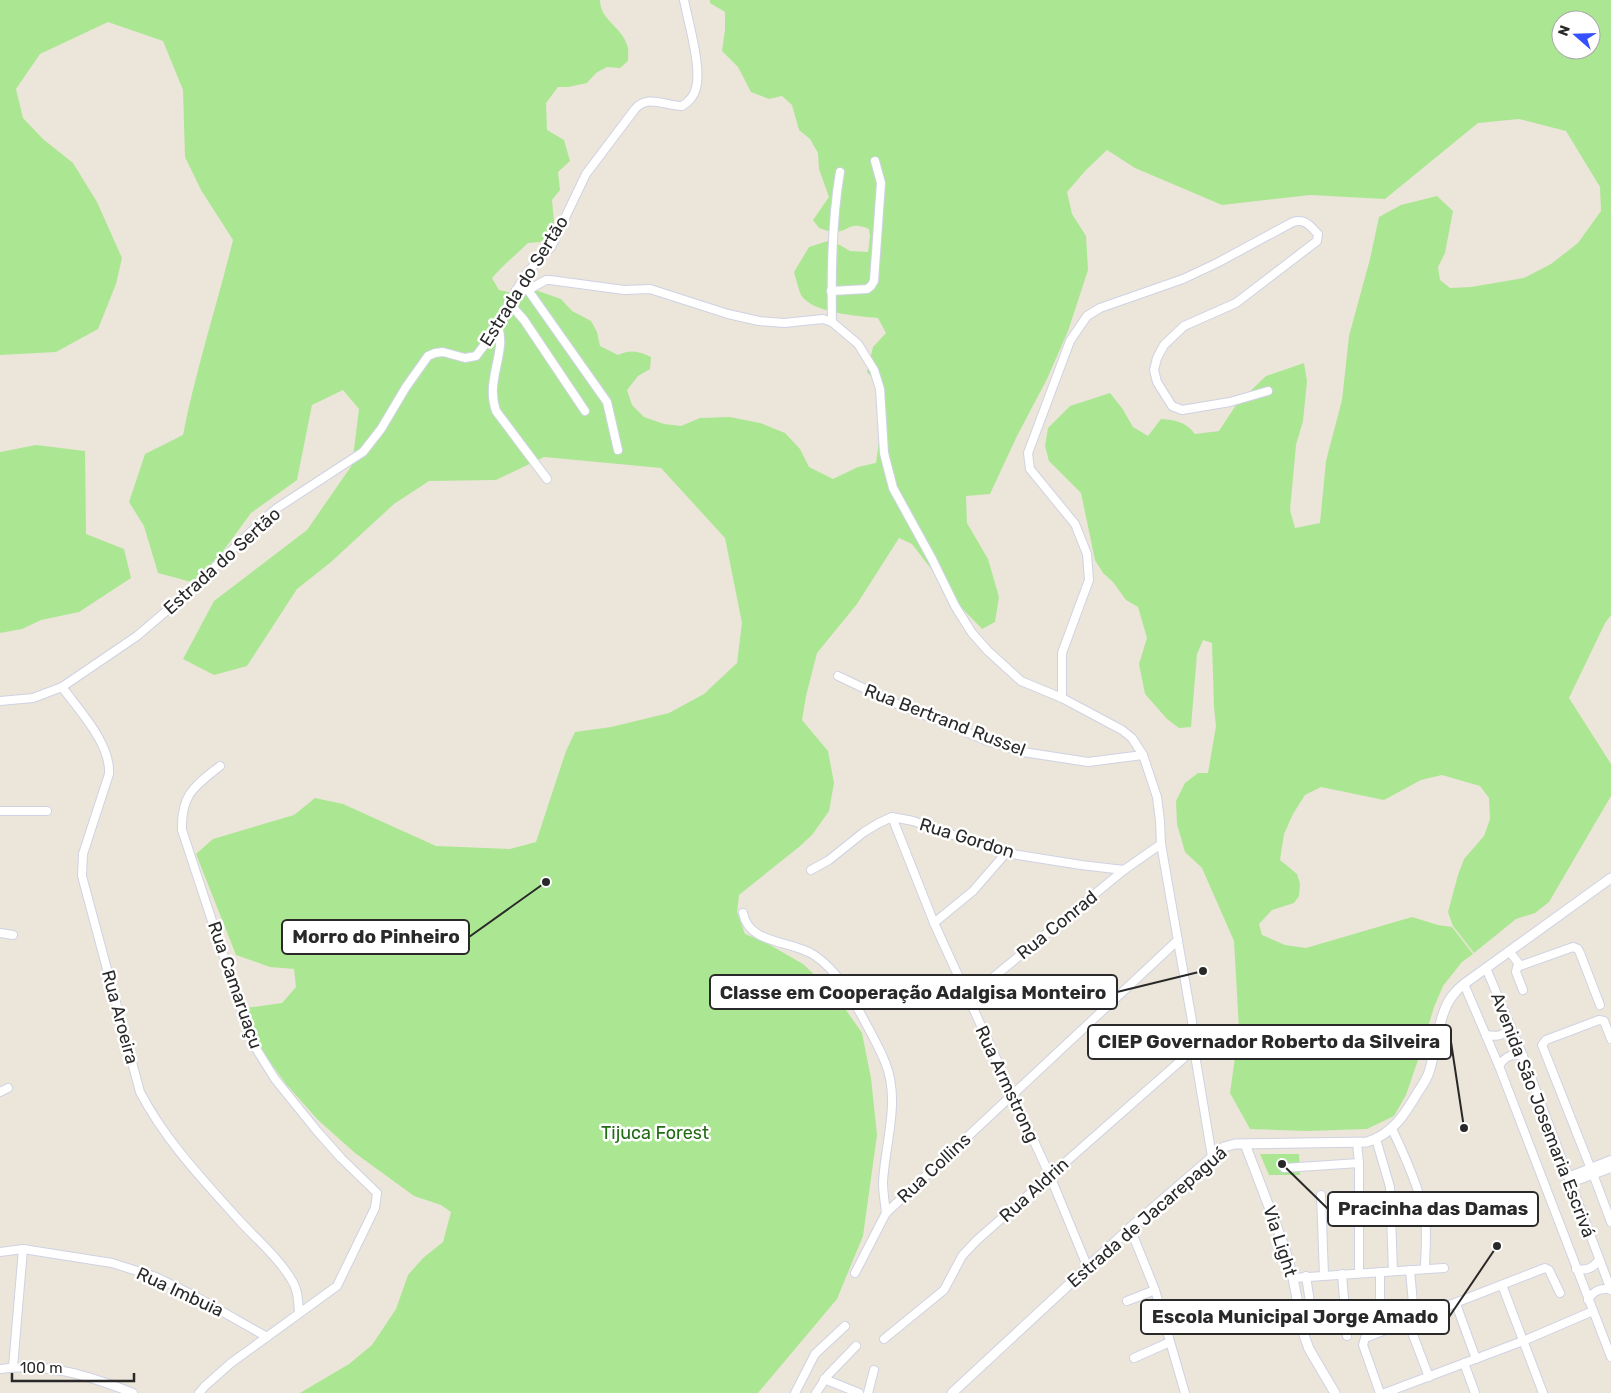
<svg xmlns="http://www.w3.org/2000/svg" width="1611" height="1393" viewBox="0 0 1611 1393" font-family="Rubik,sans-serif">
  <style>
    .green { fill: #abe793; fill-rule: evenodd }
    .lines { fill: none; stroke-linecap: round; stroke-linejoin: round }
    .minor-casing { stroke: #cfd2e3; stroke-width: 10 }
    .tertiary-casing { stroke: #cfd2e3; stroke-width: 11 }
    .minor { stroke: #fff; stroke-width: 8 }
    .tertiary { stroke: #fff; stroke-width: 9 }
    .labels { text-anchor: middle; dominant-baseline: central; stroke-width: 5; stroke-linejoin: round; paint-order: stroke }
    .street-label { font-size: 18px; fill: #292929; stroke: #fff }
    .park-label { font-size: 18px; fill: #236a15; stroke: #fff }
    .leader { fill: none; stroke: #292929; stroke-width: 2 }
    .callout-dot { fill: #292929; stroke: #fff; stroke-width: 2 }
    .callout { fill: #fff; stroke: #292929; stroke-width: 2 }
    .callout-label { font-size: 19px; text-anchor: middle; font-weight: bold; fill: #292929 }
  </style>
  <rect width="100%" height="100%" fill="#ece5da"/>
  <g class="green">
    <path d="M0,0H600C600,20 622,27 627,45C629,49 628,56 628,61L620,68L607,67L596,73L587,83L568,87H558L546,103L547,130L564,140L570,161L558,172L560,190L552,200L555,233L540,242L528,243C516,255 503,265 492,278L499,290L512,293L527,287L561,299L572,311L591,321L597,332L600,346L618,355C631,349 639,351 651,357L650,369L638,376L627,390L632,405L644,417L664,424L681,426L700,418L730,417L760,423L785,433L800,449L809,467L833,479L858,467L876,463L882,420L879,385L867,372L873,347L886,333L878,318C858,316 812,313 801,295C798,288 796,279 794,272L809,247L831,240L850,251L868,252L870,236L869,229C849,220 849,232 834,232C829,232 823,229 819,228L813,220L829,197L819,169L818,153L810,139L799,130L792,105L782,96L769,99L751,92L738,67L722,51L725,30V12L710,3V0H1611V615L1605,623L1569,698L1611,764V796L1549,902L1535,913L1516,919L1474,953L1453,926L1448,912L1458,875L1464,859L1484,836L1490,819L1489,798L1480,786L1442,775L1421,780L1384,800L1321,787L1305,795L1293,814L1284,834L1280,860L1297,874L1300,884L1299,896L1294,903L1272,910L1259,924L1262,935L1285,945L1306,948L1412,917L1438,925L1452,927L1473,954L1462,962L1443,986L1434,1007L1419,1057L1406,1095L1394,1116L1367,1129L1306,1131L1250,1129L1230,1093L1239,1029L1234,941L1202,868L1185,852L1177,824L1176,801L1185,783L1198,773H1208L1216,726L1214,707L1212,643L1203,640L1197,654L1191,727L1179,728L1167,719L1145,694L1139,664L1147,638L1138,607L1126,600L1113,582L1103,573L1095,560L1081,493L1049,461L1045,446L1048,428L1070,406L1110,393L1122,408L1133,427L1148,436L1161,419C1176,420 1186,422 1195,434L1219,431L1236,405L1266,376L1304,363L1307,381L1303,421L1296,445L1290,510L1295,528L1320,523L1326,461L1342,400L1349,336L1370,259L1379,217L1401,205L1437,196L1453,211L1445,253L1438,267L1440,280L1450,288L1471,287L1524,278L1551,264L1578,243L1601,211L1600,187L1566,131L1519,119L1478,123L1385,199L1310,195L1222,205L1135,168L1107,150L1086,170L1067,192L1072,214L1086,236L1088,270L1068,331L1047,379L1017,436L990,494L966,496L967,523L988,559L999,597L995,622L982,629L958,604L912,544L899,538L857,604L817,653L806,696L802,720L828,751L834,783L829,811L812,835L799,847L739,895L737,912L745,934L763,941L803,964L835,994L862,1033L871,1078L877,1135L863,1236L837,1299L758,1393H300L349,1364L372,1345L396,1309L408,1275L423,1258L443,1242L451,1212L441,1205L414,1196L355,1153L318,1120L286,1084L259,1047L246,1008L282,1003L296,987L294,969L270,967L236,955L196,854L213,839L294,815L315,798L343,804L436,846L510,849L536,842L566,751L575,732L611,727L669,713L704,694L737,663L742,623L725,538L661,468L544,457L496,480L429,481L394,504L331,562L297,589L247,666L214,675L183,659L214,601L307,530L352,465L359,409L343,390L312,405L297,480L251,513L199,584L158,573L144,526L129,502L145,454L183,435C196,369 217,305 233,240L201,190L185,157L183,90L163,41L108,22L40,54L16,89L23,118L43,139L73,163L97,202L122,258L116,284L98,329L56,352L0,355ZM1561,20H1591V50H1561Z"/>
    <polygon points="36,445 85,451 86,534 124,549 131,578 79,612 41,620 22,629 0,633 0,452"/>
    <polygon points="1260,1154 1299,1154 1300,1175 1269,1175"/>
  </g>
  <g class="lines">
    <defs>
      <g id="minor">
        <polyline points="516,290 528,290 546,280 550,280 624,290 650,289 728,314 759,321 784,323 823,319 832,322 858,344 874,370 880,389 884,453 893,488 932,559 955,606 972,633 988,651 1021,681 1062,698 1122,730 1132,738 1143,755 1157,797 1160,821 1161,844 1192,1021 1194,1049 1212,1157"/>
        <polyline points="528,290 607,402 618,450"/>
        <polyline points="831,291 867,289 871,286 874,281 881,183 875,161"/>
        <polyline points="509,303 524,320 585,411"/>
        <path d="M832,322C831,274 832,219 840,172"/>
        <path d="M498,327C507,352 485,380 496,411L547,479"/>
        <polyline points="838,676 897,704 988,741 1023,752 1088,762 1143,755"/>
        <path d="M62,687C79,710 111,744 109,774L83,854L82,876L140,1092C165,1140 202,1179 238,1219C255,1238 278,1257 291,1279C298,1289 298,1300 299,1312"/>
        <path d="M1062,698V653L1089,580L1087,554L1075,524L1030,469L1028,453L1070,341L1087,316L1100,308L1183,279L1217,263L1293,222C1305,218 1310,226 1318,234L1317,241L1236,303L1184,326L1164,345L1157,358L1154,370L1157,382L1172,406L1182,410L1230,402L1268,391"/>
        <path d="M0,701L33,698L62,687L137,636L192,589L264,519L277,508L363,452L381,429L406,387L428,356L435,353L443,352L465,358L476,356L498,327L509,303L526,274L551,247L586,174L635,109C648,94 665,106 682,106C689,102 694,96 696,88C702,68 688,21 684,0"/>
        <polyline points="0,811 47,811"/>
        <polyline points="892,817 934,923 1050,1176 1088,1268"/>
        <polyline points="811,870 829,860 864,832 879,823 892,817 913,821 1006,853 1081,865 1124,870 1161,844"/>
        <path d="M743,913C749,945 791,940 814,955C841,973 855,1004 870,1031C875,1041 881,1051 885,1062C901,1100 885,1143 883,1182C883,1193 885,1203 886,1213"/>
        <polyline points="934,923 973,891 1006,853"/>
        <polyline points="0,933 13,935"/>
        <polyline points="1509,951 1520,965"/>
        <polyline points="1486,968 1523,1056 1611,1290"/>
        <polyline points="1464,984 1499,1066 1611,1357"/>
        <polyline points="1523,990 1516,972 1517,967 1573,947 1578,949 1580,953 1600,1005"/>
        <polyline points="968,998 1124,870"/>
        <path d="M1486,1035C1498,1037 1504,1036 1511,1026"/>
        <path d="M1499,1066C1505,1056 1512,1053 1523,1056"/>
        <polyline points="0,1092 8,1088"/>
        <path d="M1392,1129C1403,1152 1418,1187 1424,1211C1428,1230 1425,1251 1425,1269"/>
        <polyline points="1376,1139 1390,1187 1393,1271"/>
        <polyline points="1357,1143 1359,1163 1359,1273"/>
        <polyline points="1284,1168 1359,1163"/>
        <polyline points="1591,1169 1542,1045 1546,1040 1599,1020 1604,1021 1611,1039"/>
        <polyline points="1593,1174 1611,1222"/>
        <polyline points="1568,1177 1611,1160"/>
        <polyline points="1570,1183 1611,1168"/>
        <polyline points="1321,1195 1324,1275"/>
        <polyline points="1130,1228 1155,1290 1185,1393"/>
        <polyline points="0,1252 23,1249 112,1263 156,1277 193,1295 267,1337"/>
        <path d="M1576,1269C1587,1271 1593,1268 1599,1260"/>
        <polyline points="1410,1270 1414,1315"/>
        <polyline points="1380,1272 1380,1325"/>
        <polyline points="855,1273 886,1213 1178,940"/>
        <polyline points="1342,1274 1347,1336"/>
        <polyline points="1306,1276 1313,1322"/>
        <polyline points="1293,1278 1444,1268"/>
        <polyline points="1502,1285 1543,1393"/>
        <path d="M1588,1300C1593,1291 1600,1288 1611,1289"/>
        <polyline points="1127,1301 1155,1290"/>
        <polyline points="1456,1304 1476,1359"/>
        <polyline points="1408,1322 1429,1377"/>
        <polyline points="884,1339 944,1290 962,1256 976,1241 1194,1049"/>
        <polyline points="1134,1358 1170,1342"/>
        <polyline points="1464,1363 1475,1393"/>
        <polyline points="13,1367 23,1249"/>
        <path d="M0,1369C47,1362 90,1376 133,1393"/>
        <polyline points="824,1379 859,1393"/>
        <path d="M199,1393L205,1386L231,1363L337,1286L375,1208L377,1193L341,1158L317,1131L275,1079L252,1042L182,830C181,794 194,787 220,766"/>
        <polyline points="795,1393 815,1354 845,1326"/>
        <polyline points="816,1393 828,1375 856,1346"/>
        <polyline points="868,1393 874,1370"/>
        <polyline points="1380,1393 1363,1345 1365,1338 1545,1268 1549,1270 1560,1293"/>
        <polyline points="1385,1393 1523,1341 1593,1311"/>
      </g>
      <g id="tertiary">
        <polyline points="1245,1144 1284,1246 1293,1278 1304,1335 1309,1349 1335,1393"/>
        <path d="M952,1393L1130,1228L1224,1147L1235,1144L1367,1142C1393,1134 1405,1114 1418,1092C1422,1086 1427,1079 1429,1072C1437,1049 1438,1013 1453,995C1456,991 1460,987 1464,984L1611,878"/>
      </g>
    </defs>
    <use href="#minor" class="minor-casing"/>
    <use href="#tertiary" class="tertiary-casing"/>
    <use href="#minor" class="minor"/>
    <use href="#tertiary" class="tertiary"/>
  </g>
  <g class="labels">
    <g class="street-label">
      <text transform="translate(524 281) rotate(-58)">Estrada do Sertão</text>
      <text transform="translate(222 561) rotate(-42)">Estrada do Sertão</text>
      <text transform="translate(945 720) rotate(21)">Rua Bertrand Russel</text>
      <text transform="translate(967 838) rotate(17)">Rua Gordon</text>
      <text transform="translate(1057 925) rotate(-39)">Rua Conrad</text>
      <text transform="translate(235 985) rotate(71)">Rua Camaruaçu</text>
      <text transform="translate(120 1017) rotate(75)">Rua Aroeira</text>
      <text transform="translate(1007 1084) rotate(65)">Rua Armstrong</text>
      <text transform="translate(1543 1115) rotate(69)">Avenida São Josemaria Escrivá</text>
      <text transform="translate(934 1168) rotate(-43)">Rua Collins</text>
      <text transform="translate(1034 1190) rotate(-42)">Rua Aldrin</text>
      <text transform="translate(1147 1217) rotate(-41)">Estrada de Jacarepaguá</text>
      <text transform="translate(1280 1241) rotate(72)">Via Light</text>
      <text transform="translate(180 1292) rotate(25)">Rua Imbuia</text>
    </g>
    <g class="park-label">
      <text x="655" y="1133">Tijuca Forest</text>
    </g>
  </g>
  <path class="leader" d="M546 882L469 937M1203 971L1117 992M1464 1128L1451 1042M1282 1164L1328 1209M1497 1246L1449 1317"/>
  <g class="callout-dot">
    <circle cx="546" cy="882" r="5"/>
    <circle cx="1203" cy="971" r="5"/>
    <circle cx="1464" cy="1128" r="5"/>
    <circle cx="1282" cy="1164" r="5"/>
    <circle cx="1497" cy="1246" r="5"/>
  </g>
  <g class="callout">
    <rect x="282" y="920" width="187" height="34" rx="5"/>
    <rect x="710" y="975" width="407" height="34" rx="5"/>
    <rect x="1088" y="1025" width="363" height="34" rx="5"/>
    <rect x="1328" y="1192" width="210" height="34" rx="5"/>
    <rect x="1141" y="1300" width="308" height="34" rx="5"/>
  </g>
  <g class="callout-label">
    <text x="376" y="943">Morro do Pinheiro</text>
    <text x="913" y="999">Classe em Cooperação Adalgisa Monteiro</text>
    <text x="1269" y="1048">CIEP Governador Roberto da Silveira</text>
    <text x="1433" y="1215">Pracinha das Damas</text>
    <text x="1295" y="1323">Escola Municipal Jorge Amado</text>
  </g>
  <g transform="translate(1576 35) rotate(290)"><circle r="24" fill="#ffffff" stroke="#a9a9a9"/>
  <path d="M0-4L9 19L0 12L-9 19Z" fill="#3450ff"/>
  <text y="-8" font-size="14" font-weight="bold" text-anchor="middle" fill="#292929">N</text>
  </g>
  <path d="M12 1373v8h122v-8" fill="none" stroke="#292929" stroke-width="2.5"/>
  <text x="20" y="1373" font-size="15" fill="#292929" stroke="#ffffff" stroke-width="4" paint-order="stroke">100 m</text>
</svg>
